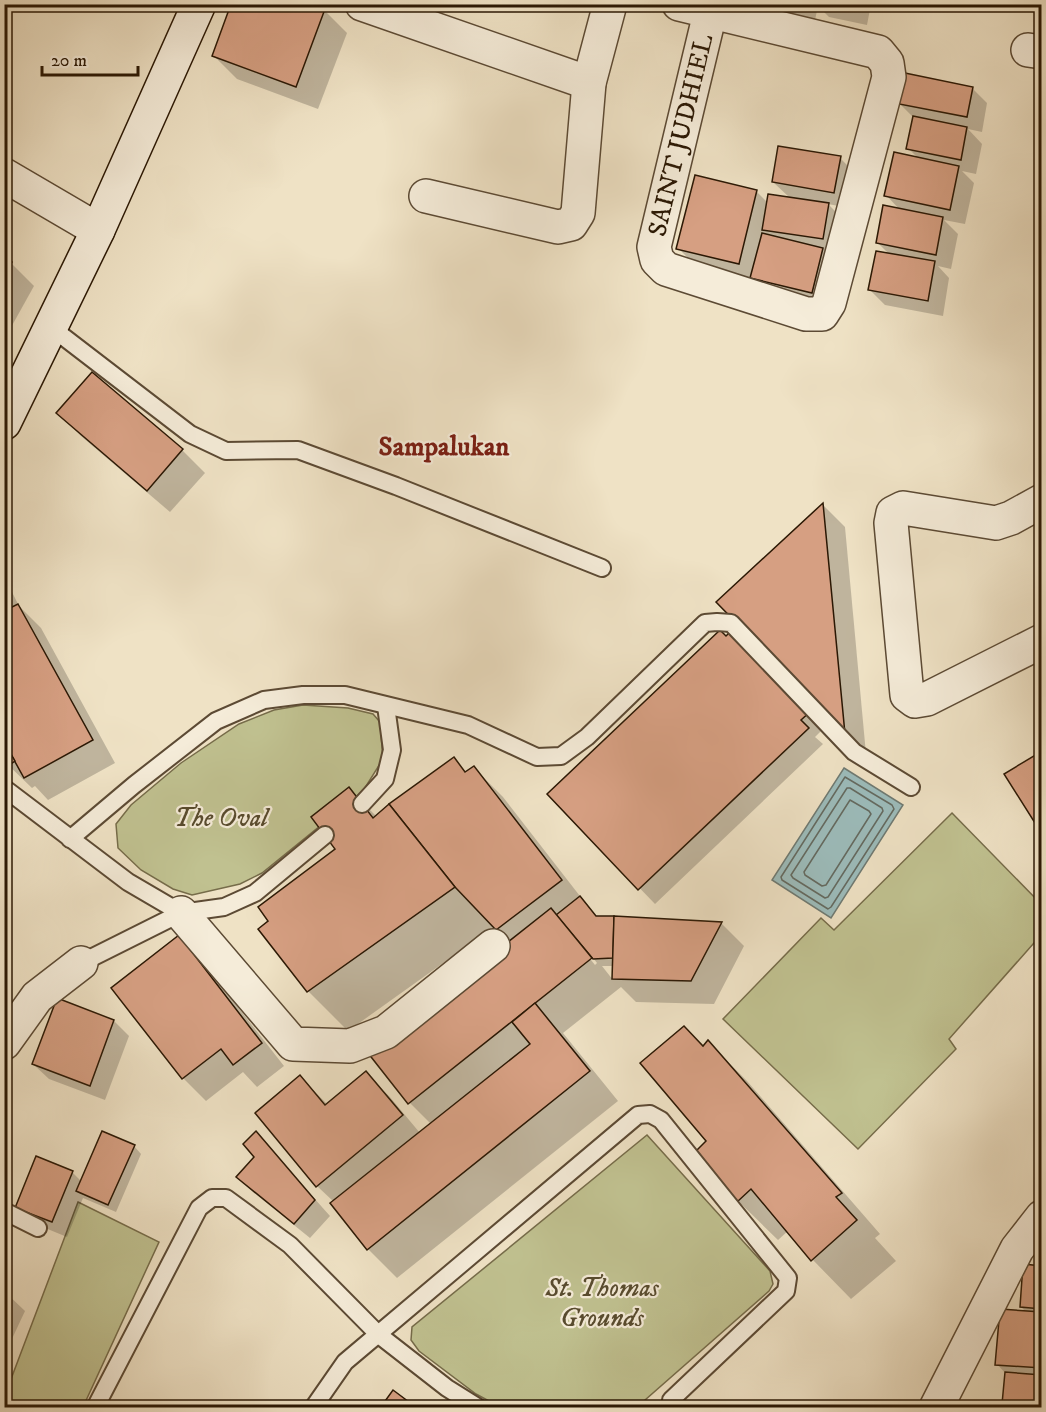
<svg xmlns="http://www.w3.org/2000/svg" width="1046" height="1412" viewBox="0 0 1046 1412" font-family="'IM FELL DW Pica',serif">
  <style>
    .green { fill: #c0c190; stroke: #766c4a; stroke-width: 1.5 }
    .water { fill: #9cbcbb; stroke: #6f7a72; stroke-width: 1.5 }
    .shadow { fill: #0003; fill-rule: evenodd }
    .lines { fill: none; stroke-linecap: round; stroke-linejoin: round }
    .shore { stroke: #646a60; stroke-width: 1.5 }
    .building { fill: #d69f82; stroke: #2b1804; stroke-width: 1.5 }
    .lane-casing { stroke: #5c4a34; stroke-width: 20 }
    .street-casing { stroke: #5c4a34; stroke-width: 36 }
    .secondary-casing { stroke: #2b1804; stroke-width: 36 }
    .lane { stroke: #f5ecd9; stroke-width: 16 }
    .street { stroke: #f5ecd9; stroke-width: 33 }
    .secondary { stroke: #f5ecd9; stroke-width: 33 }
    .labels { text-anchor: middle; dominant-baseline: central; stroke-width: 4.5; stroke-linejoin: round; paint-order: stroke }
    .street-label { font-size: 26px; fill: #2b1804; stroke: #f5ecd9 }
    .park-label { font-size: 26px; font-style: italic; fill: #584b2e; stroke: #f5ecd9 }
    .neighbourhood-label { font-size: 27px; font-weight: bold; fill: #7a1f14; stroke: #f5ecd9 }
  </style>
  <rect width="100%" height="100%" fill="#efe2c5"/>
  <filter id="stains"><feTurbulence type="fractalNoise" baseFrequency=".00333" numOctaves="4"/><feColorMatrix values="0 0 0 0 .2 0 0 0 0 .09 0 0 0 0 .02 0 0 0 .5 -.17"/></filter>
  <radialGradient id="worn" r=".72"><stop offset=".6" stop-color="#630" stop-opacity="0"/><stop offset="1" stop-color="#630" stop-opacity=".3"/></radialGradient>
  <g class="green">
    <polygon points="303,705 348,708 373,714 380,722 383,759 363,791 262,873 240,884 192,895 173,889 141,870 118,848 116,824 131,805 181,763 239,724 274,710"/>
    <polygon points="952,813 1041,904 1041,935 949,1039 956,1049 858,1149 723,1019 821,918 834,930"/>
    <polygon points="647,1135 770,1271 773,1284 769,1291 637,1407 500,1407 476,1394 419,1351 411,1340 412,1327"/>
    <polygon points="78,1202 159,1242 83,1407 21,1407 5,1401 5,1395"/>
  </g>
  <polygon class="water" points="844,768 903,805 831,918 772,880"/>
  <g class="shadow">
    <polygon points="761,4 871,4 867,25 829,17 818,6 815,20 766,9"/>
    <polygon points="324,10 347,33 318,109 237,79 214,56"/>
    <polygon points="972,88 987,103 982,132 968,129 982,144 976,174 962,171 974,183 965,224 944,220 958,234 951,269 938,266 949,278 943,316 885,305 870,290 890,255 877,242 901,211 886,195 919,159 908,148 914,118 900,104"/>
    <polygon points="840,158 855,173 849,208 828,204 843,219 838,253 824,251 838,265 827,308 701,271 678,248 757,192 768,203 790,198 773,182"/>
    <polygon points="4,260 12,264 34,286 4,340"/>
    <polygon points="58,413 182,450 205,473 170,512 81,436"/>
    <polygon points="823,505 845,527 866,754 718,602"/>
    <polygon points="4,585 12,592 19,606 41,628 115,763 48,800 35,786 32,788 4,761"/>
    <polygon points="725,638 825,727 815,737 823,744 655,904 549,794"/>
    <path d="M453,759L467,773L474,768L503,797L597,918L722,924L744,946L714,1004L636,1002L621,987L563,1033L618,1101L397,1278L368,1249L334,1202L317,1186L300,1077L328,1105L366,1074L389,1096L420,1133L431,1124L410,1103L370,1054L510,942L495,926L348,1031L308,991L260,929L270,921L337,849L349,789L377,817ZM578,939L597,963L595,965L576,941ZM602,966H614L613,980Z"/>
    <polygon points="178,937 201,960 284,1066 257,1087 243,1072 206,1101 183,1078 113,988"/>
    <polygon points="114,1021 129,1036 105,1100 49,1079 33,1064"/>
    <polygon points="708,1042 747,1081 880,1234 875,1238 896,1261 851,1299 812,1259 788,1231 778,1240 738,1201 697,1153 709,1141 703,1047"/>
    <polygon points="256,1133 330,1216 310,1238 253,1192 238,1177 256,1157"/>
    <polygon points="134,1146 141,1154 116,1212 83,1198 67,1237 33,1223 17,1208 72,1172 82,1182"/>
    <polygon points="1042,1267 1042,1408 1007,1408 1003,1404 1006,1374 997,1364 1027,1313 1021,1307"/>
    <polygon points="4,1291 25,1311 4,1356"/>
  </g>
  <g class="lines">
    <g class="shore">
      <polygon points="845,777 892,805 894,809 831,907 828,909 782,880 781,877"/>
      <polygon points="847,788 850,788 882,808 883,811 828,897 825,898 793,878 791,875"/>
      <polygon points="850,800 869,811 871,814 826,885 822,886 805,875 804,872"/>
    </g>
  </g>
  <g class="building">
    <polygon points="231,4 313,4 325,9 296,87 212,56"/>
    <polygon points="823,4 853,4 852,11"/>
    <polygon points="905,73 973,87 967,117 899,104"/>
    <polygon points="913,116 967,127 961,160 906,149"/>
    <polygon points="778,146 841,156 834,193 772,182"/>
    <polygon points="894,152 959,166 950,210 884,196"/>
    <polygon points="695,175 757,190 739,264 676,249"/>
    <polygon points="768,194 829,203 823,239 762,230"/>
    <polygon points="883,205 943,217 936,255 876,243"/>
    <polygon points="762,233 823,248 812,293 750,278"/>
    <polygon points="876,251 935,261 928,301 868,290"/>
    <polygon points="4,258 12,262 4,277"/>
    <polygon points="92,372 183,449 147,491 56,413"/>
    <polygon points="823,503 845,734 716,602"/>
    <polygon points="4,598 10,608 4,611"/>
    <polygon points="18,604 93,740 24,778 4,742 4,611"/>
    <polygon points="733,629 811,711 801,720 809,728 638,890 547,794 720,630 726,636"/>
    <polygon points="4,742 15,761 8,766 4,763"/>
    <polygon points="1042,751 1042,819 1035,823 1004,774"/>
    <polygon points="454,757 465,772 474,766 562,880 496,930 455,887 389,804"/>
    <polygon points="349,787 373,818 389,804 455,887 307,992 258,929 268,921 258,907 335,849 311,817"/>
    <polygon points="580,896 596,916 614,916 613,958 593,959 556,915"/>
    <polygon points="551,908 592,958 408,1104 368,1053"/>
    <polygon points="614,916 722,922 691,981 612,979"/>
    <polygon points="179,935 262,1043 233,1065 221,1049 182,1079 111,988"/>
    <polygon points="57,998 114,1020 90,1086 32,1064"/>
    <polygon points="535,1003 590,1071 367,1250 330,1203 530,1044 512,1022"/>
    <polygon points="684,1026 703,1046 708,1040 842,1193 836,1197 857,1220 811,1261 751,1189 737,1202 695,1152 706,1141 640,1063"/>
    <polygon points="366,1071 403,1115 316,1187 255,1113 300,1075 325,1105"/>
    <polygon points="102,1131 135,1145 108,1205 76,1191"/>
    <polygon points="256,1131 315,1200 294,1224 236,1177 254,1157 243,1144"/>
    <polygon points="36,1156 73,1171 52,1222 15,1208"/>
    <polygon points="1023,1264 1042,1266 1042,1309 1020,1307"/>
    <polygon points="1000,1309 1042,1312 1042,1368 995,1365"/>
    <polygon points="1005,1372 1042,1375 1042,1408 1002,1404"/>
    <polygon points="393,1390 417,1408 380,1408"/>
  </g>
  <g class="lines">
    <defs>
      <g id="lane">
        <polyline points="52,328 190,434 226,451 298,450 396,486 602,568"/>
        <polyline points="4,788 128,882 181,913 224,907 255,893 325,835"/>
        <polyline points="362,804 385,779 392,750 386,706"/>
        <polyline points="70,839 134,785 216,721 264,700 303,695 345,695 468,725 537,757 561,756 587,737 705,623 717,622 731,623 854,752 911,787"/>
        <polyline points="81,963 181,913"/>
        <polyline points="4,1211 38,1228"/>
        <polyline points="95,1408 199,1208 212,1198 226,1198 290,1245 379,1335 447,1388 479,1408"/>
        <polyline points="313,1408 345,1362 638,1115 650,1114 661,1120 788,1278 786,1291 671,1400"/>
      </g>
      <g id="street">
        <polyline points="362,4 589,83"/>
        <path id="s1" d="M679,4L878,52L887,63L889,77L829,303L822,314H806L666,269L657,260L654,247L710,13"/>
        <polyline points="1028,50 1042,52"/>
        <polyline points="4,175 98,230"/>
        <polyline points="426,196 558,227 571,224 578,213 589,83 610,4"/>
        <polyline points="1042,501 1011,518 996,523 903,508 893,513 891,523 907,695 915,701 927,699 1042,641"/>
        <polyline points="181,913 293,1044 350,1046 386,1032 493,946"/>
        <polyline points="4,1043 37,997 81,963"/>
        <polyline points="936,1408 1017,1249 1042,1217"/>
      </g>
      <polyline id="secondary" points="4,423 98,230 199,4"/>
    </defs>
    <use href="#lane" class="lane-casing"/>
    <use href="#street" class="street-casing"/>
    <use href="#secondary" class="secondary-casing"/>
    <use href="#lane" class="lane"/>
    <use href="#street" class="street"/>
    <use href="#secondary" class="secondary"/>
  </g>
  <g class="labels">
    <g class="street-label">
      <text stroke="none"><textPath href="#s1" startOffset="784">SAINT JUDHIEL</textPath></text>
    </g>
    <g class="park-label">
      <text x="221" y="818">The Oval</text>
      <text x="602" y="1288">St. Thomas<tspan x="602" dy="30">Grounds</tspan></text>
    </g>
    <g class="neighbourhood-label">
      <text x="444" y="447">Sampalukan</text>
    </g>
  </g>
  <rect width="1046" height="1412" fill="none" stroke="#efe2c5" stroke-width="24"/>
  <rect x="6" y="6" width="1034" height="1400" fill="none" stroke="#2b1804" stroke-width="3"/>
  <rect x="12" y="12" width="1022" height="1388" fill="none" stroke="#2b1804" stroke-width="1.5"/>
  <path d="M42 66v9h96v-9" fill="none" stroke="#2b1804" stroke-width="3"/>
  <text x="51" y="66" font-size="18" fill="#2b1804" stroke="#f5ecd9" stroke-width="4.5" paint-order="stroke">20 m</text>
  <rect width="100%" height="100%" filter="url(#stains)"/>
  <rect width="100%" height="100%" fill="url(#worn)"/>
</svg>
